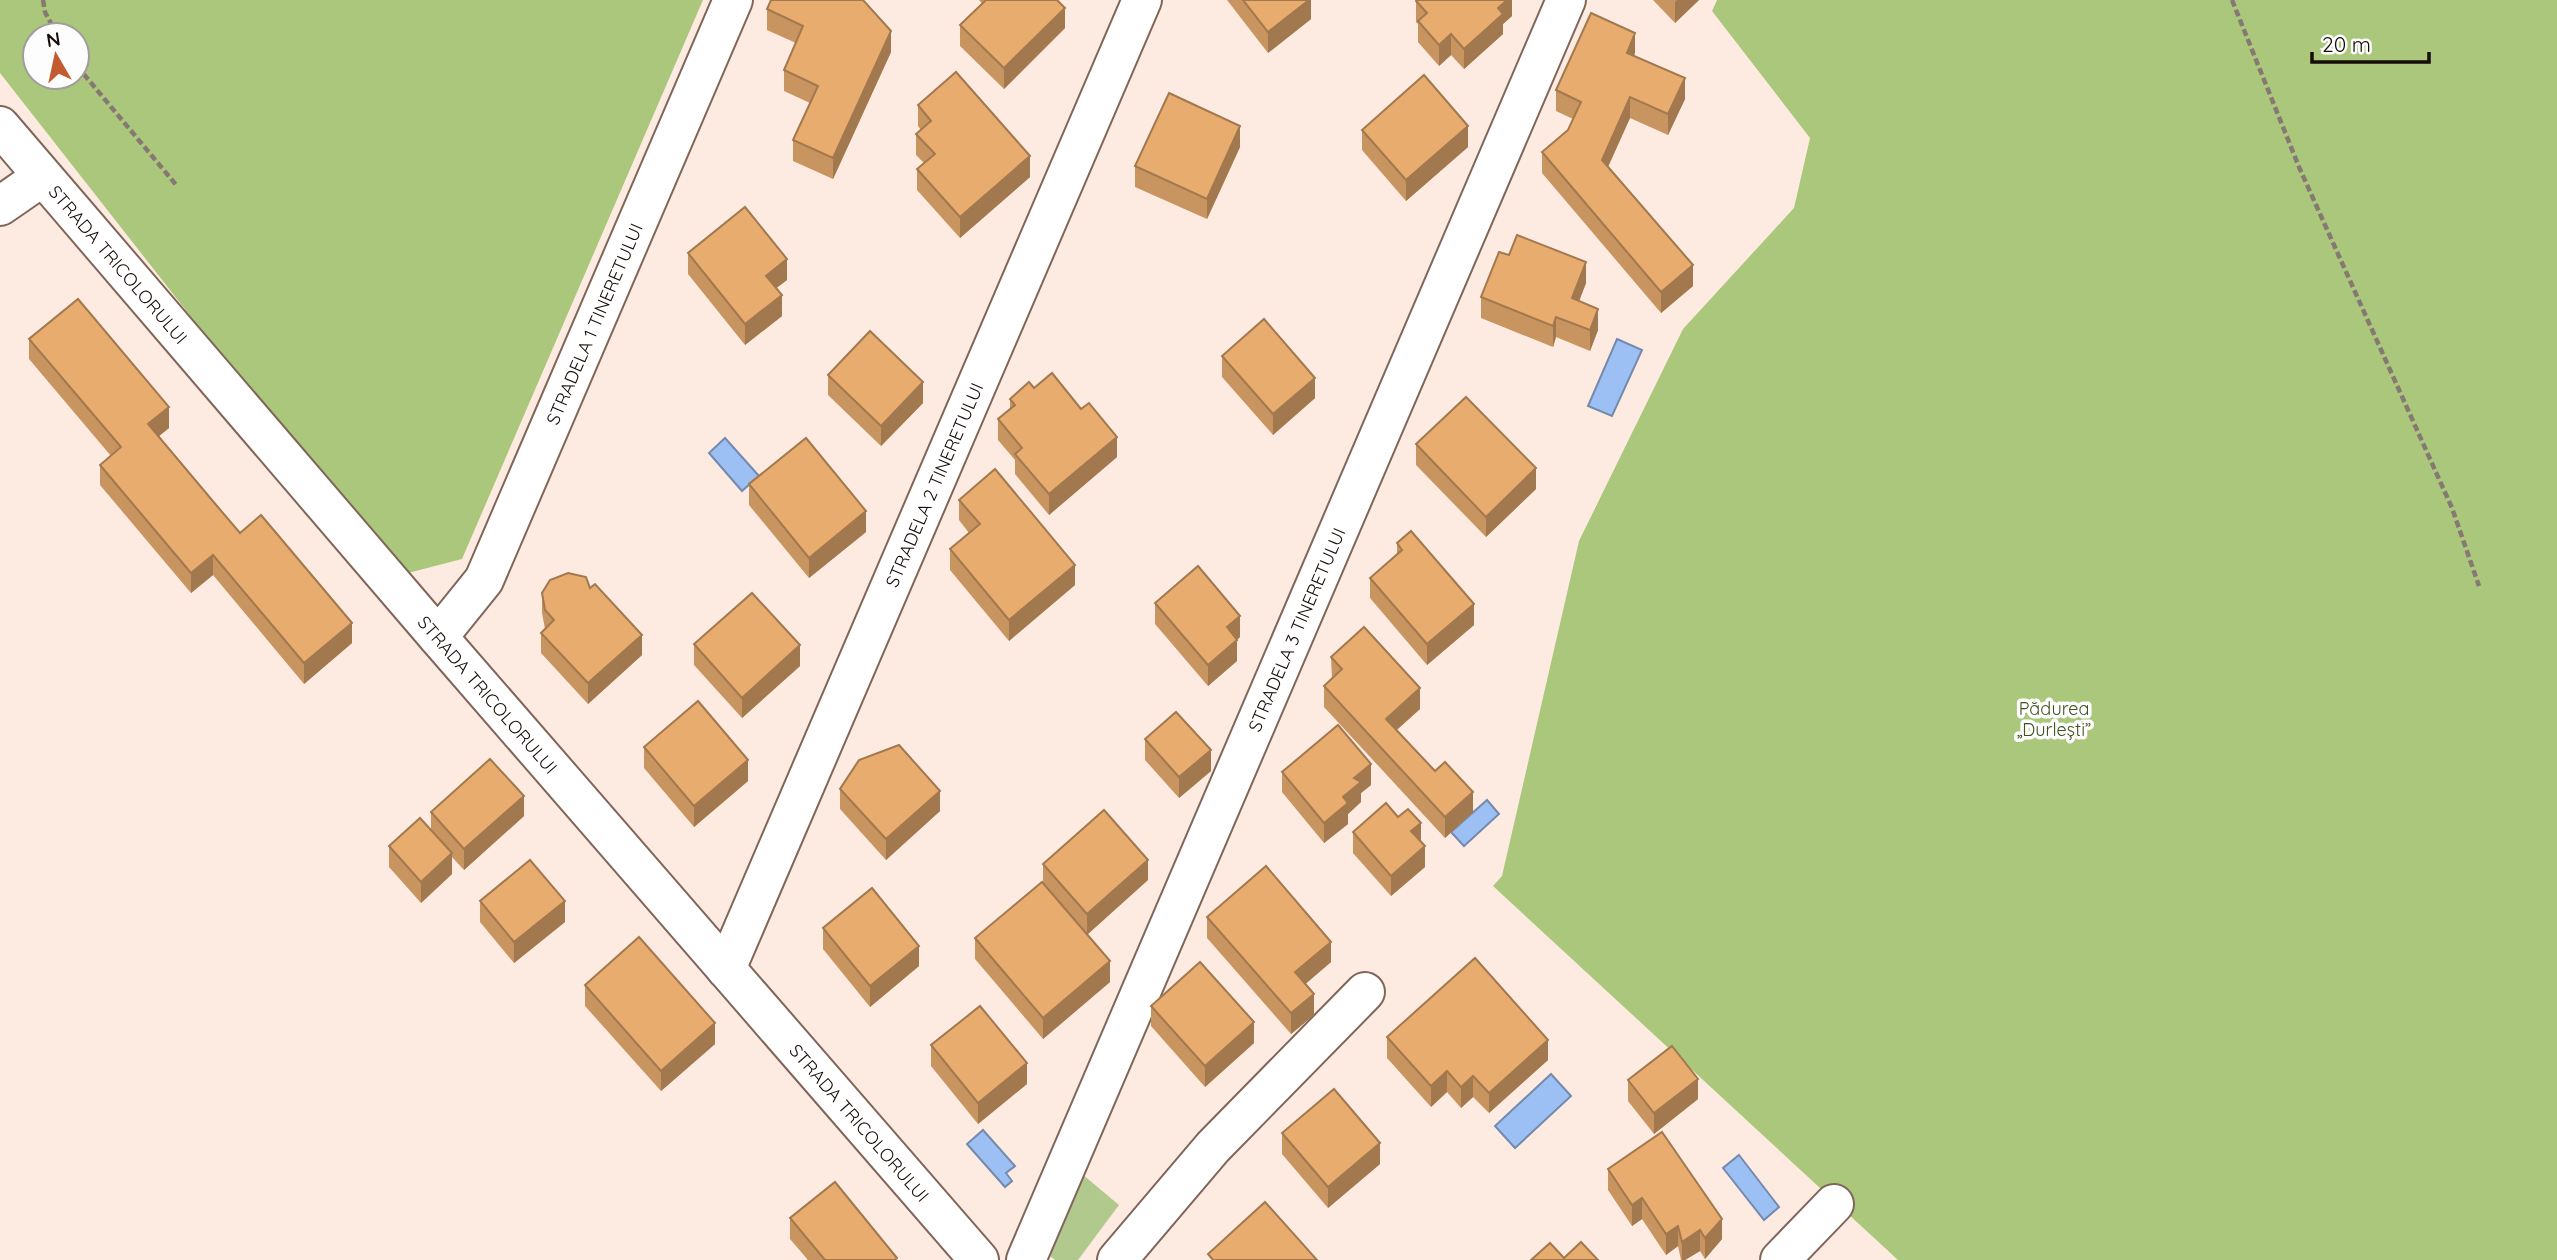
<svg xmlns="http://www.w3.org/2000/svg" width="2557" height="1260" viewBox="0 0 2557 1260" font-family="Quicksand,sans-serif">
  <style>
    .green { fill: #b2c98e }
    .forest { fill: #aac77b; fill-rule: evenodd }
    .water { fill: #9cc0f4; stroke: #748aad; stroke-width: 2 }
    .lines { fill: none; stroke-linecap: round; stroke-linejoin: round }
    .street-casing { stroke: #806659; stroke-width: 42 }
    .secondary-casing { stroke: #806659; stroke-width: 42 }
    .path { stroke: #867872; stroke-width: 4.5; stroke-dasharray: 7 3.5; stroke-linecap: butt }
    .street { stroke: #fff; stroke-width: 38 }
    .secondary { stroke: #fff; stroke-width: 38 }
    .wall { fill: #c8945f }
    .shaded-wall { fill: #a2784e }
    .building { fill: #e8ac6f; stroke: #a2784e; stroke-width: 2 }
    .labels { text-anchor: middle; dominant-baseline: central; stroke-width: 7; stroke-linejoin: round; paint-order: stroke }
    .street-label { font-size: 18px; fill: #160c08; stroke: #fdfdfd }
    .park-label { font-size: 18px; fill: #40521d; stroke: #fdfdfd }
  </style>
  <rect width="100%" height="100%" fill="#fdebe2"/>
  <polygon class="green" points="1082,1174 1119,1205 1078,1260 1055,1260 1050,1256"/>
  <g class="forest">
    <path d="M0,0H703L462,559L408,573L282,433L0,73ZM35,35H77V77H35Z"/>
    <polygon points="1717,0 2557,0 2557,1260 1898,1260 1493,886 1502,876 1579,541 1683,329 1794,208 1810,138 1712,11"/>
  </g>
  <g class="water">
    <polygon points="1617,339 1642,350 1612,416 1588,406"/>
    <polygon points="725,438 759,476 742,491 709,453"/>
    <polygon points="1487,800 1499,814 1464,846 1451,832"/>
    <polygon points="1551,1074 1571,1096 1515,1148 1495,1126"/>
    <polygon points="983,1130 1015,1166 1006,1173 1012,1181 1005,1187 967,1144"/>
    <polygon points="1739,1155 1779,1207 1764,1220 1723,1168"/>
  </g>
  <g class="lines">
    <defs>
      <g id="street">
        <polyline points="0,206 42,177"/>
        <path id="s1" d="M438,637L484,580L733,0"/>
        <path id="s2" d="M726,969L1142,0"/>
        <path id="s3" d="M1026,1260L1566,0"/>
        <polyline points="1117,1260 1213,1147 1365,992"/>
        <polyline points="1780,1260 1834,1204"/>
      </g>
      <g id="secondary">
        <path id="s4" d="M0,126L438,637L979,1260"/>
      </g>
    </defs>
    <use href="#street" class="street-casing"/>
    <use href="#secondary" class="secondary-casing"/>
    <g class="path">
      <polyline points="43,0 45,12 57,35"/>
      <polyline points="2232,0 2299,167 2452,508 2479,586"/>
      <polyline points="77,66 177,186"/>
    </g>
    <use href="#street" class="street"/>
    <use href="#secondary" class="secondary"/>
  </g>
  <g class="wall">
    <polygon points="979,0 1057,0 1065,28 1004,89 960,46 960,25 982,3"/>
    <polygon points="1227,0 1311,0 1311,19 1268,53"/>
    <polygon points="1512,0 1512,16 1503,24 1503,34 1464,69 1451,55 1439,66 1418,42 1418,24 1416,22 1416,1"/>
    <polygon points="1653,0 1699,0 1675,23"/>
    <polygon points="767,9 891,52 833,179 793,161 793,140 810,103 784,91 784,70 796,43 767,30"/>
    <polygon points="1635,53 1634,56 1685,99 1668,135 1630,118 1608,167 1693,286 1661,313 1542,173 1542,152 1568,130 1573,119 1556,111 1556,90"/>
    <polygon points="918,105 1030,177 960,238 917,190 917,169 924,163 916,155 916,134 921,130 918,126"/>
    <polygon points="1362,130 1468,147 1406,201 1362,150"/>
    <polygon points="1240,147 1207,219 1135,187 1135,166"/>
    <polygon points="688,253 787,280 776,288 782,316 745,345 688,274"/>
    <polygon points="1586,283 1579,301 1598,330 1590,351 1556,337 1553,347 1481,318 1481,297"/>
    <polygon points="29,339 169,428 159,436 240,533 352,643 304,684 213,575 191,593 100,485 100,465 111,456 29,359"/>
    <polygon points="1222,356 1315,398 1273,435 1222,377"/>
    <polygon points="828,375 923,403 881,446 828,395"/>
    <polygon points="1034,388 1117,457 1049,515 1015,474 1015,460 998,440 998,419 1010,410 1010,399"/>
    <polygon points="1416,444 1536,489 1486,537 1416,465"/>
    <polygon points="749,484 866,532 809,578 749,505"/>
    <polygon points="959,500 1075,585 1009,641 950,570 950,549 969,533 959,520"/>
    <polygon points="1397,543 1474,625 1427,665 1370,598 1370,578 1397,555"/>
    <polygon points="590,588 642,655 588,704 541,653 541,633 545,629 542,613 542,593"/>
    <polygon points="1155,603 1240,637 1237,640 1237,661 1208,686 1155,624"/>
    <polygon points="694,644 800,666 742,718 694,665"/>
    <polygon points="1331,657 1420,709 1397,730 1473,812 1445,838 1324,707 1324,686 1332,679"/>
    <polygon points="1145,739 1211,771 1179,798 1145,760"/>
    <polygon points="644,747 748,781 694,827 644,768"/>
    <polygon points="1282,772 1371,785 1361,793 1361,802 1348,814 1348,824 1324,843 1282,792"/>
    <polygon points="840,789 940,811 886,860 840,809"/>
    <polygon points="431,812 524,816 464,870 452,857 452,874 421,903 389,867 389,846 431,830"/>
    <polygon points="1353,832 1421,842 1425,867 1391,896 1353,853"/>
    <polygon points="1043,864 1148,880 1087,934 1110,982 1043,1039 975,959 975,938 1043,883"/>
    <polygon points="480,901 565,922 514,963 480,922"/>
    <polygon points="1207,917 1331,962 1305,984 1314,1015 1291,1034 1207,938"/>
    <polygon points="823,928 919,966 870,1007 823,949"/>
    <polygon points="585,985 715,1044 661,1091 585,1006"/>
    <polygon points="1151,1006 1254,1043 1205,1087 1151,1026"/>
    <polygon points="1387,1037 1548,1060 1489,1113 1473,1097 1461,1108 1447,1092 1431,1107 1387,1058"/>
    <polygon points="931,1045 1027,1084 978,1124 931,1066"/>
    <polygon points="1628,1080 1698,1099 1654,1134 1628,1101"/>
    <polygon points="1282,1133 1380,1164 1328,1208 1282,1154"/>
    <polygon points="1608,1169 1722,1239 1705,1259 1700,1251 1685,1260 1681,1260 1678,1246 1666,1255 1642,1219 1632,1226 1608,1190"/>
    <polygon points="790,1218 897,1260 808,1260 790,1239"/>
  </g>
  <g class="shaded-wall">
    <polygon points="1309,0 1311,0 1311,19 1268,53 1268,32"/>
    <polygon points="1507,0 1512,0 1512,16 1503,24 1503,34 1464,69 1464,49 1498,8"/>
    <polygon points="1677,0 1699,0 1675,23 1675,2"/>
    <polygon points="1065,8 1065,28 1004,89 1004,68"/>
    <polygon points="891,31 891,52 833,179 833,158"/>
    <polygon points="1635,33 1635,53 1627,73 1627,53"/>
    <polygon points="1451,34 1451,55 1439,66 1439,45"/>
    <polygon points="1685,78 1685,99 1668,135 1668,114"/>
    <polygon points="1630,97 1630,118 1602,180 1602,160"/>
    <polygon points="1240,126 1240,147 1207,219 1207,199"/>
    <polygon points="1468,126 1468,147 1406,201 1406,180"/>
    <polygon points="1030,156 1030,177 960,238 960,217"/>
    <polygon points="787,259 787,280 766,296 766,276"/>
    <polygon points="1586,262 1586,283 1572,319 1572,298"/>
    <polygon points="1693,265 1693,286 1661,313 1661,292"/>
    <polygon points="782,295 782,316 745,345 745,324"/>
    <polygon points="1598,309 1598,330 1590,351 1590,330"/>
    <polygon points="1556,317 1556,337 1553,347 1553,326"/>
    <polygon points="1315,378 1315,398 1273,435 1273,414"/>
    <polygon points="923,382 923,403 881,446 881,426"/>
    <polygon points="169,407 169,428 148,445 148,424"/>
    <polygon points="1117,437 1117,457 1049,515 1049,494"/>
    <polygon points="1536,468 1536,489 1486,537 1486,517"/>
    <polygon points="866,511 866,532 809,578 809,558"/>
    <polygon points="213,555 213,575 191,593 191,573"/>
    <polygon points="1075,565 1075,585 1009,641 1009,620"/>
    <polygon points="1474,604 1474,625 1427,665 1427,644"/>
    <polygon points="1240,616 1240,637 1227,648 1227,627"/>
    <polygon points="352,623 352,643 304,684 304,663"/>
    <polygon points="642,635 642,655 588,704 588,683"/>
    <polygon points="1237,640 1237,661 1208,686 1208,665"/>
    <polygon points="800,645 800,666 742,718 742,698"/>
    <polygon points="1420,688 1420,709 1386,739 1386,719"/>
    <polygon points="1211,750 1211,771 1179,798 1179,777"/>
    <polygon points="748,760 748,781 694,827 694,806"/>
    <polygon points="1371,764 1371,785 1361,793 1361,802 1348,814 1348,824 1324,843 1324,823 1343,797 1354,778"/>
    <polygon points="940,791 940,811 886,860 886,839"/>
    <polygon points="1473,792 1473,812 1445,838 1445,817"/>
    <polygon points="524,796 524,816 464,870 464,849"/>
    <polygon points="1421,823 1421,844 1411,831"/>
    <polygon points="1425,846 1425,867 1391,896 1391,876"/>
    <polygon points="452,853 452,874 421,903 421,882"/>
    <polygon points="1148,860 1148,880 1087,935 1087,914"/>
    <polygon points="565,901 565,922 514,963 514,942"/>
    <polygon points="1331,942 1331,962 1295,993 1295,972"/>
    <polygon points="919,946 919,966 870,1007 870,986"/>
    <polygon points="1110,961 1110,982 1043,1039 1043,1018"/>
    <polygon points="1314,994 1314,1015 1291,1034 1291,1013"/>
    <polygon points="1254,1022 1254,1043 1205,1087 1205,1066"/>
    <polygon points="715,1023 715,1044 661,1091 661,1071"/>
    <polygon points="1548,1040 1548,1060 1489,1113 1489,1093"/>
    <polygon points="1027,1063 1027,1084 978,1124 978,1103"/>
    <polygon points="1447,1071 1447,1092 1431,1107 1431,1086"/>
    <polygon points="1473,1076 1473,1097 1461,1108 1461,1087"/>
    <polygon points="1698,1079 1698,1099 1654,1134 1654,1113"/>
    <polygon points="1380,1143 1380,1164 1328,1208 1328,1187"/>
    <polygon points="1642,1198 1642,1219 1632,1226 1632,1205"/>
    <polygon points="1722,1219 1722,1239 1705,1259 1705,1238"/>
    <polygon points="1678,1226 1678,1246 1666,1255 1666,1234"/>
    <polygon points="1700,1230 1700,1251 1685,1260 1682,1260 1682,1242"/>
  </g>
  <g class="building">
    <polygon points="771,0 863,0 891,31 833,158 793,140 818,86 784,70 803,26 767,9"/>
    <polygon points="986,0 1057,0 1065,8 1004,68 960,25"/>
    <polygon points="1243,0 1309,0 1268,32"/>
    <polygon points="1417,0 1507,0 1498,8 1503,14 1464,49 1451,34 1439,45 1418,21 1427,13 1416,1"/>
    <polygon points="1591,13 1635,33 1627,53 1685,78 1668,114 1630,97 1602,160 1693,265 1661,292 1542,152 1568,130 1581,102 1556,90"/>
    <polygon points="956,72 1030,156 960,217 917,169 935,154 916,134 931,121 918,105"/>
    <polygon points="1424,75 1468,126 1406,180 1362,130"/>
    <polygon points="1169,93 1240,126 1207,199 1135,166"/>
    <polygon points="745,207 787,259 766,276 782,295 745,324 688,253"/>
    <polygon points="1517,235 1586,262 1572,298 1598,309 1590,330 1556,317 1553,326 1481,297 1499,252 1509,255"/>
    <polygon points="78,299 169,407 148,424 217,506 240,533 261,515 352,623 304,663 213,555 191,573 100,465 121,447 29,339"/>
    <polygon points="1264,319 1315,378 1273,414 1222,356"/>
    <polygon points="870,331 923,382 881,426 828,375"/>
    <polygon points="1052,373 1081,409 1089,403 1117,437 1049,494 1015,454 1022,448 998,419 1015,405 1010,399 1029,382 1034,388"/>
    <polygon points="1466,397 1536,468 1486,517 1416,444"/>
    <polygon points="806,438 866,511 809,558 749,484"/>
    <polygon points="995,469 1075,565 1009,620 950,549 980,524 959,500"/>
    <polygon points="1411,531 1474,604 1427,644 1370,578 1402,550 1397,543"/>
    <polygon points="1198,566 1240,616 1227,627 1237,640 1208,665 1155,603"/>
    <polygon points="568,573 586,577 590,588 595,584 642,635 588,683 541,633 554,620 545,610 542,593 550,580"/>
    <polygon points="752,593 800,645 742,698 694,644"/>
    <polygon points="1364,627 1420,688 1386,719 1435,771 1445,762 1473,792 1445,817 1324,686 1342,669 1331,657"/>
    <polygon points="698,701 748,760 694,806 644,747"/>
    <polygon points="1176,712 1211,750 1179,777 1145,739"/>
    <polygon points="1338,725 1371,764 1354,778 1361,782 1343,797 1348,803 1324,823 1282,772"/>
    <polygon points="899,745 940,791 886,839 840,789 859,760"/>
    <polygon points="490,759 524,796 464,849 431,812"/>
    <polygon points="1386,803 1398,817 1408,809 1421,823 1411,831 1425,846 1391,876 1353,832"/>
    <polygon points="1104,810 1148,860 1087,914 1043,864"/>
    <polygon points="420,818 452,853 421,882 389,846"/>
    <polygon points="530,860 565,901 514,942 480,901"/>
    <polygon points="1266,866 1331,942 1295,972 1314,994 1291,1013 1207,917"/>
    <polygon points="1042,882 1110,961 1043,1018 975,938"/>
    <polygon points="872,888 919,946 870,986 823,928"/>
    <polygon points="639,937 715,1023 661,1071 585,985"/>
    <polygon points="1475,958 1548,1040 1489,1093 1473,1076 1461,1087 1447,1071 1431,1086 1387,1037"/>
    <polygon points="1200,962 1254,1022 1205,1066 1151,1006"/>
    <polygon points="980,1006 1027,1063 978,1103 931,1045"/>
    <polygon points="1672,1046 1698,1079 1654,1113 1628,1080"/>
    <polygon points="1334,1089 1380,1143 1328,1187 1282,1133"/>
    <polygon points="1662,1132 1722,1219 1705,1238 1700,1230 1682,1242 1678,1226 1666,1234 1642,1198 1632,1205 1608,1169"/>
    <polygon points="835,1182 897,1258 895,1260 825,1260 790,1218"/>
    <polygon points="1265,1202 1317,1260 1213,1260 1208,1254"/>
    <polygon points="1581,1242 1598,1260 1531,1260 1550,1243 1564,1258"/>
  </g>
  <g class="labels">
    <g class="street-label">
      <text stroke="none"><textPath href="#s4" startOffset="182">STRADA TRICOLORULUI</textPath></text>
      <text stroke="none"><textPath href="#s1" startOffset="352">STRADELA 1 TINERETULUI</textPath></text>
      <text stroke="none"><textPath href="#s2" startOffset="527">STRADELA 2 TINERETULUI</textPath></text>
      <text stroke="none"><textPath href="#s3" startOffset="686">STRADELA 3 TINERETULUI</textPath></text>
      <text stroke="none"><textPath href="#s4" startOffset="749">STRADA TRICOLORULUI</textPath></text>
      <text stroke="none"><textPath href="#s4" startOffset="1316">STRADA TRICOLORULUI</textPath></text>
    </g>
    <g class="park-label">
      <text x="2054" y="708">Pădurea<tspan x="2054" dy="21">„Durlești”</tspan></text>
    </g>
  </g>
  <g transform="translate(56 56) rotate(351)"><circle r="33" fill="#fdfdfd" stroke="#a19d9b" stroke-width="2"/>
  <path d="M0-5L12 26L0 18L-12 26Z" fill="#c25b30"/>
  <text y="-10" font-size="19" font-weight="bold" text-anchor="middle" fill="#160c08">N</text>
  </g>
  <path d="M2312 52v10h117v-10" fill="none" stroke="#160c08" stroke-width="3.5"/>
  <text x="2322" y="52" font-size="21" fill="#160c08" stroke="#fdfdfd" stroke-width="5" paint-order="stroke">20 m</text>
</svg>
